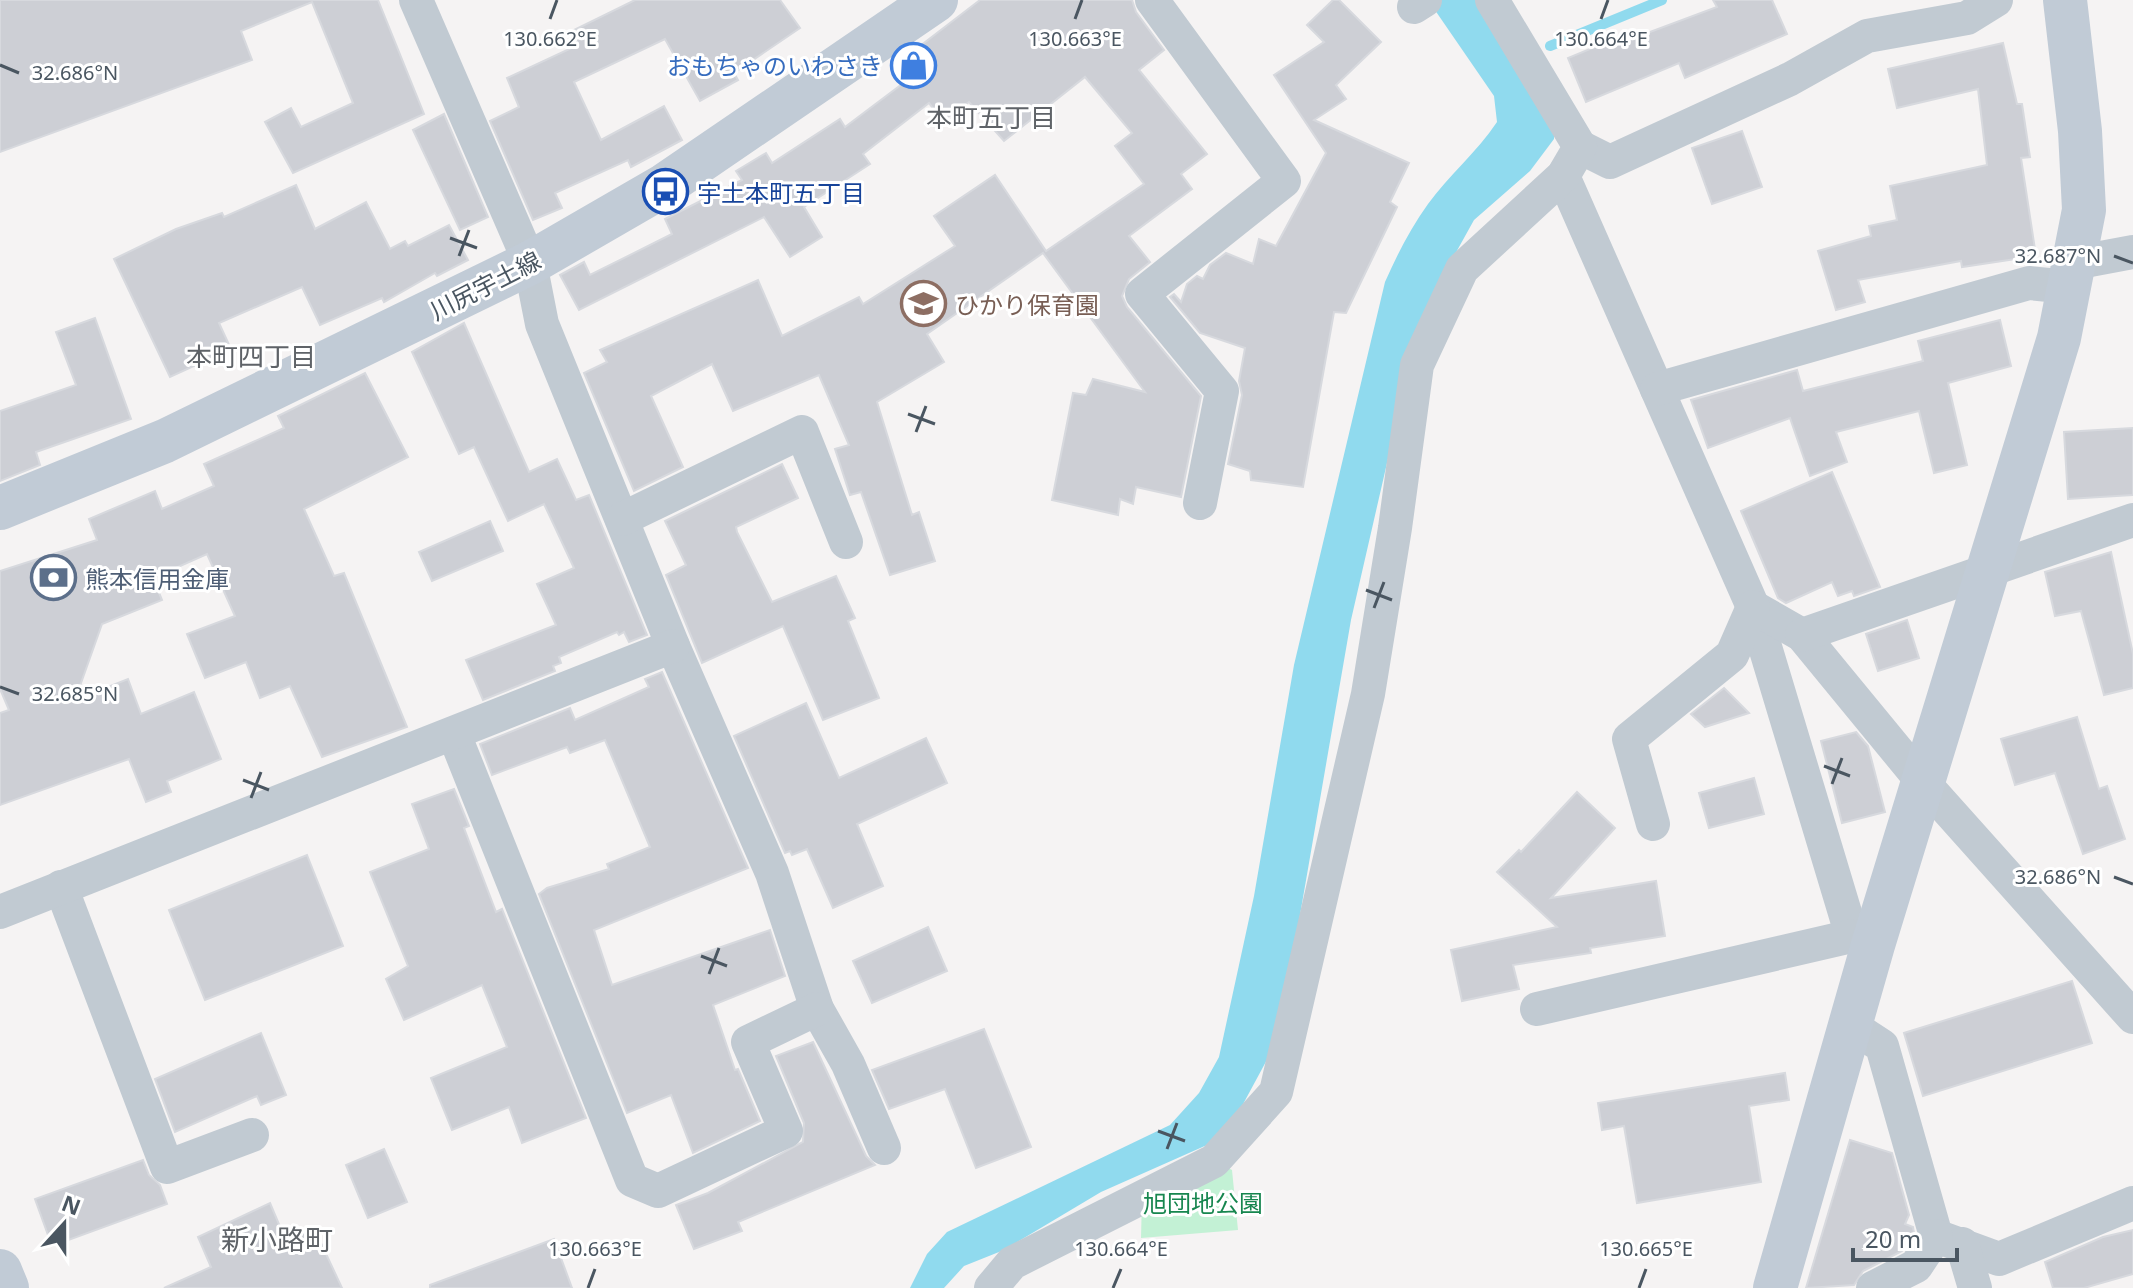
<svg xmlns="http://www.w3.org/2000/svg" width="2133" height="1288" viewBox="0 0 2133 1288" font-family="'Noto Sans','Noto Sans JP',sans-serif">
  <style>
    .green { fill: #c3f1d5 }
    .water { fill: #90daee }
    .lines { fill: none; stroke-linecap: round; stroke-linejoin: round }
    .stream { stroke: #90daee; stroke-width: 10 }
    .building { fill: #cdcfd5; stroke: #d7d9de; stroke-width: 2 }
    .street { stroke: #c1cad2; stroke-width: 34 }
    .secondary { stroke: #c1cbd6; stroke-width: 44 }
    .ticks { fill: none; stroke: #4a5661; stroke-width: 3 }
    .labels { text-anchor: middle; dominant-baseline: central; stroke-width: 6; stroke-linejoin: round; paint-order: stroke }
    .shop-label { font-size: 24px; fill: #366cbe; stroke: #fff; text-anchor: end }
    .transit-label { font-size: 24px; fill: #164399; stroke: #fff; text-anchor: start }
    .street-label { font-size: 24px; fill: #4a5661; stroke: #fff }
    .education-label { font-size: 24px; fill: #785e54; stroke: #fff; text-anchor: start }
    .service-label { font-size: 24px; fill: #4e5e75; stroke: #fff; text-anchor: start }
    .park-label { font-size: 24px; fill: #17864f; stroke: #fff }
    .neighbourhood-label { font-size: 26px; fill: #5f6368; stroke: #fff }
    .quarter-label { font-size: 28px; fill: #5f6368; stroke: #fff }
    .ticks-label { font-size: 20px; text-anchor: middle; fill: #4a5661; stroke: #fff; stroke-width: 6; stroke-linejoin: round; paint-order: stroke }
  </style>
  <rect width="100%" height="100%" fill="#f5f3f3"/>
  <polygon class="green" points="1214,1161 1232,1170 1238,1230 1141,1238 1142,1198"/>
  <path class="water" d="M1428,0H1479L1554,111V139L1530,171L1474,220L1439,283L1415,341L1351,620L1286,996L1269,1056L1235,1119L1207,1145L1101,1192L1004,1250L964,1266L944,1288H910L927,1254L947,1232L1170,1125L1199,1093L1219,1057L1254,896L1294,665L1385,282C1397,255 1410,229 1428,204C1449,175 1477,152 1497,122L1494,96Z"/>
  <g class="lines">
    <polyline class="stream" points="1550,46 1662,0"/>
  </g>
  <g class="building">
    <polygon points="0,0 378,0 424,114 293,173 265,122 291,108 301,127 353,103 312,2 241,31 252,60 0,152"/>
    <polygon points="635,0 780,0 800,28 734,73 738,80 700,101 665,39 574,82 601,140 664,106 682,140 631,167 628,160 555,193 562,208 533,220 490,121 519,107 507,78 578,45 572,31"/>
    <polygon points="980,0 1132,0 1136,12 1164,50 1139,70 1207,154 1181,174 1192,189 1129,236 1150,262 1129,279 1122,296 1127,307 1201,396 1181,497 1136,487 1133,504 1120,499 1118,515 1052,500 1073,393 1086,395 1093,379 1145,392 1043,253 927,334 944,362 877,402 912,515 919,512 935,561 890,575 861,492 850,495 835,449 849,445 819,375 733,411 712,364 651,396 683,467 634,491 584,373 607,362 600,350 758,280 782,336 859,297 863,304 955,246 934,216 995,175 1046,251 1144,184 1115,146 1132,133 1085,77 1004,141 969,102 942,121 929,103 863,154 870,164 804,207 822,237 790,257 764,217 579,310 560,275 584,262 590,275 672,234 665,219 742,180 736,171 766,153 772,163 840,119 845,127 910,78 898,63"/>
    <polygon points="1333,0 1339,0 1381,42 1336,85 1346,99 1314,120 1409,163 1390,202 1397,207 1346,313 1334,312 1303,487 1251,480 1250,471 1228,464 1242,395 1239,381 1245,348 1200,333 1170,297 1174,294 1181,302 1187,284 1197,276 1203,279 1210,265 1226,253 1253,264 1259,239 1276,246 1326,153 1274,75 1324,42 1307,25"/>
    <polygon points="1713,0 1772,0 1787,34 1685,78 1679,63 1586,102 1568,58 1631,32 1634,38 1717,7"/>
    <polygon points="2003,43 2017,104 2022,104 2030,157 2021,158 2036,256 1962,267 1961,261 1858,280 1865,302 1836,310 1818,251 1871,236 1869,226 1897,220 1890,186 1987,165 1978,89 1897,108 1888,69"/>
    <polygon points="444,114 488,217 460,230 413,130"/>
    <polygon points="1742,131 1762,187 1712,204 1692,148"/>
    <polygon points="296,185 315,229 366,202 390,249 405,241 408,246 449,225 468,260 437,276 435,273 384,302 382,298 320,325 302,287 219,323 231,349 170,377 114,259 176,229 222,213 224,217"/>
    <polygon points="95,318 131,419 36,452 40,465 0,481 0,411 76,385 56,332"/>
    <polygon points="2000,320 2011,366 1948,383 1967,465 1934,473 1919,411 1836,432 1847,462 1810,476 1790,418 1708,448 1691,400 1797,370 1803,391 1923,361 1918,341"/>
    <polygon points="464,323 529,472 557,459 576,500 589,495 647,635 629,642 624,632 619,635 617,632 559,657 561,663 553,666 555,671 483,700 466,660 556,625 537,584 574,568 544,504 508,521 474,447 459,454 412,352"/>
    <polygon points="365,373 408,457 304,509 334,576 344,573 407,727 322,757 290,686 260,698 246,662 205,678 187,634 235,616 207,554 153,578 162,600 102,624 75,700 128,679 141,714 194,692 221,759 167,781 171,792 146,802 129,759 0,805 0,713 9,710 0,689 0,571 97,540 89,519 155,491 162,509 214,486 204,464 284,428 278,416"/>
    <polygon points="2133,428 2133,495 2068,499 2064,432"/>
    <polygon points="782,464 798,498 736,527 737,532 772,602 836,576 855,618 848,621 879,698 823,720 783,626 702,663 666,575 686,565 665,521"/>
    <polygon points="1832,472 1880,587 1854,596 1852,591 1838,596 1832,582 1786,603 1778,598 1741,511"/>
    <polygon points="490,521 503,551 432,581 419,552"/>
    <polygon points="2111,552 2133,654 2133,688 2104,695 2081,611 2055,616 2045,572"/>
    <polygon points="1907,620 1919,658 1878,671 1866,634"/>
    <polygon points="662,672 748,868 594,930 612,985 770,930 785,976 713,1005 735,1070 738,1069 760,1121 693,1153 671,1095 627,1113 539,894 547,888 609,869 607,864 650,847 605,740 570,753 567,747 492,775 480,744 570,708 575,720 649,687 645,679"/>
    <polygon points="1724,688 1749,713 1705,727 1691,714"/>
    <polygon points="806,703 839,778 926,738 947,783 857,824 883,886 833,908 807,849 792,855 790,851 785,853 734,736"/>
    <polygon points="2077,717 2099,789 2107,786 2125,839 2083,854 2055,773 2015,785 2001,739"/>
    <polygon points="1856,732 1868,746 1885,812 1842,823 1821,741"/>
    <polygon points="1754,778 1764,814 1709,828 1699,793"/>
    <polygon points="454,789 469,826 464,828 496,912 502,909 586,1118 522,1143 509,1107 452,1130 431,1078 507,1047 482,985 404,1020 386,979 408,966 370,872 429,849 412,804"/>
    <polygon points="1577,792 1615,828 1551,898 1656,881 1665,936 1590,948 1591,953 1513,965 1519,989 1462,1001 1451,950 1557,927 1497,872 1519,850 1521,852"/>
    <polygon points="307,855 343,946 205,1000 169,910"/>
    <polygon points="928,927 947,971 872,1003 853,961"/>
    <polygon points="2072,981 2092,1043 1923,1096 1904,1033"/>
    <polygon points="984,1029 1031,1147 976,1168 945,1089 889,1109 872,1070"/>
    <polygon points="261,1033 286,1095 261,1105 257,1096 175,1132 155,1079"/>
    <polygon points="813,1042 866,1156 875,1165 738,1222 742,1231 694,1249 676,1205 708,1193 803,1142 804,1123 776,1056"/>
    <polygon points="1785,1073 1789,1100 1749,1106 1761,1182 1637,1203 1624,1126 1602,1130 1598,1103"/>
    <polygon points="1850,1140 1892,1153 1909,1215 1905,1224 1913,1227 1914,1233 1902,1251 1863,1271 1854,1285 1806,1288"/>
    <polygon points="384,1149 407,1202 368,1218 346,1165"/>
    <polygon points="143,1160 149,1175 160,1185 167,1204 52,1246 35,1199"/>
    <polygon points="270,1203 286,1241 314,1228 342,1288 164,1288 211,1267 198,1237"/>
    <polygon points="2133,1230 2133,1274 2084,1288 2053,1288 2045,1262 2103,1237"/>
    <polygon points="554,1239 572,1288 430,1288 430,1285"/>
  </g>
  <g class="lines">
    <g class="street">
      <polyline points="416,0 530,263 542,324 673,646 772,873 817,1009 848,1064 884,1148"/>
      <polyline points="1152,0 1284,181 1142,294 1222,391 1200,503"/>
      <polyline points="1414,7 1425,0"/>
      <polyline points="1580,147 1610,162 1790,79 1867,36 1967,18 1996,0"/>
      <polyline points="1563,176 1753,607 1852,936 1873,945"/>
      <polyline points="2074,263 2133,252"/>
      <polyline points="1657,389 2029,283 2069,287"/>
      <polyline points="622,519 802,432 846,542"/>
      <polyline points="1753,607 1802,635 1922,781 2133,1017"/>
      <polyline points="1802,635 2133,520"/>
      <polyline points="454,734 632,1180 658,1191 786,1131 748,1042 817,1009"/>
      <polyline points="1653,824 1629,739 1732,655 1753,607"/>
      <polyline points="61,887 167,1167 252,1135"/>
      <polyline points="0,912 673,646"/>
      <polyline points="1537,1009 1852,936"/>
      <polyline points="1850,1025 1882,1046 1936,1236 1999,1259 2133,1203"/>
      <polyline points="1962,1244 1975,1288"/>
      <polyline points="991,1288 1012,1263 1214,1161 1276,1092 1368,694 1395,528 1417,365 1462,269 1563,176 1580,147 1492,0"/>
      <polyline points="1873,1288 1916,1266 1936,1236"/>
    </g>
    <g class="secondary">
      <polyline points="0,508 165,441 530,263 665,185 936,0"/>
      <polyline points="0,1271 7,1288"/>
      <polyline points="1775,1288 1873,945 2059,338 2084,210 2080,131 2065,0"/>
    </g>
  </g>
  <path class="ticks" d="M550,19L557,0M1075,19L1082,0M1601,19L1608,0M0,65L19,73M450,238L477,248M459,256L469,230M2114,256L2133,263M908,414L935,424M916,432L926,406M1366,590L1392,600M1374,608L1384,582M0,687L19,694M1824,766L1850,776M243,780L269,790M1832,784L1842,758M251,798L261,772M2114,877L2133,884M701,956L727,966M709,974L719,948M1158,1131L1185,1141M1167,1149L1177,1123M588,1288L595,1269M1113,1288L1121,1269M1639,1288L1646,1269"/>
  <defs>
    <symbol id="shop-ring" viewBox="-11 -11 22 22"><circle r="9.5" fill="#fff" stroke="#3f7fe0" stroke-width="1.5"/><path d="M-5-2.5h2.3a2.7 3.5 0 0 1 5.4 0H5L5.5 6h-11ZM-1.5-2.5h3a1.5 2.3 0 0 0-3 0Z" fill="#3f7fe0"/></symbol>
    <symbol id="bus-ring" viewBox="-11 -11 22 22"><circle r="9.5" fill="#fff" stroke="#1a4fb4" stroke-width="1.5"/><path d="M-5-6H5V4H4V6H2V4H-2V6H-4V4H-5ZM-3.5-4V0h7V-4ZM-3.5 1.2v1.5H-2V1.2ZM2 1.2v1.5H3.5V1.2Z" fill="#1a4fb4"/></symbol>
    <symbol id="school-ring" viewBox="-11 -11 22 22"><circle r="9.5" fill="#fff" stroke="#8d6e63" stroke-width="1.5"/><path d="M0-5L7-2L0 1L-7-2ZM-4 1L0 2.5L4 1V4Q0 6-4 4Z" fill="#8d6e63"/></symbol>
    <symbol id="bank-ring" viewBox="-11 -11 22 22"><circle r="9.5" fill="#fff" stroke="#5c6f8a" stroke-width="1.5"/><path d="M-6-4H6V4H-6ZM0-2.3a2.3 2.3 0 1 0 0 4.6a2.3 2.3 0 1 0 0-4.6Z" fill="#5c6f8a"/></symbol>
  </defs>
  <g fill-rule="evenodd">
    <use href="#shop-ring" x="888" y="40" width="51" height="51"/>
    <use href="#bus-ring" x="640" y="166" width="51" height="51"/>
    <use href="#school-ring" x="898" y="278" width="51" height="51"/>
    <use href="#bank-ring" x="28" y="552" width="51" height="51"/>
  </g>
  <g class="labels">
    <g class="shop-label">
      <text x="883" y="65">おもちゃのいわさき</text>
    </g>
    <g class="transit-label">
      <text x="697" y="192">宇土本町五丁目</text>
    </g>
    <g class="street-label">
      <text transform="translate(485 285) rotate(-27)">川尻宇土線</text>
    </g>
    <g class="education-label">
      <text x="955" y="304">ひかり保育園</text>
    </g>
    <g class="service-label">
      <text x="85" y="578">熊本信用金庫</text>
    </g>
    <g class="park-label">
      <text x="1203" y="1202">旭団地公園</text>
    </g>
    <g class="neighbourhood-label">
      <text x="991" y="117">本町五丁目</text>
      <text x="251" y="356">本町四丁目</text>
    </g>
    <g class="quarter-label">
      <text x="277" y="1239">新小路町</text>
    </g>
  </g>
  <g class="ticks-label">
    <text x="550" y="46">130.662°E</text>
    <text x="1075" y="46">130.663°E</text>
    <text x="1601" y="46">130.664°E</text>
    <text x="75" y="80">32.686°N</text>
    <text x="2058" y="263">32.687°N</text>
    <text x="75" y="701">32.685°N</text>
    <text x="2058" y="884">32.686°N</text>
    <text x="595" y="1256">130.663°E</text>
    <text x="1121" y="1256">130.664°E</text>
    <text x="1646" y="1256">130.665°E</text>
  </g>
  <g transform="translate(64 1224) rotate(21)" stroke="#ffffff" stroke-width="6" paint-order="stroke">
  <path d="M0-6L14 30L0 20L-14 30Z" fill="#4a5661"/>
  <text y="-12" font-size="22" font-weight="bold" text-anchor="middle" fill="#4a5661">N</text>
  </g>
  <path d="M1853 1248v12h104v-12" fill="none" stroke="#4a5661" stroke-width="4"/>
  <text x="1865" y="1248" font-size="24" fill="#4a5661" stroke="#ffffff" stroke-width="6" paint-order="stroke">20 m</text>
</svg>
